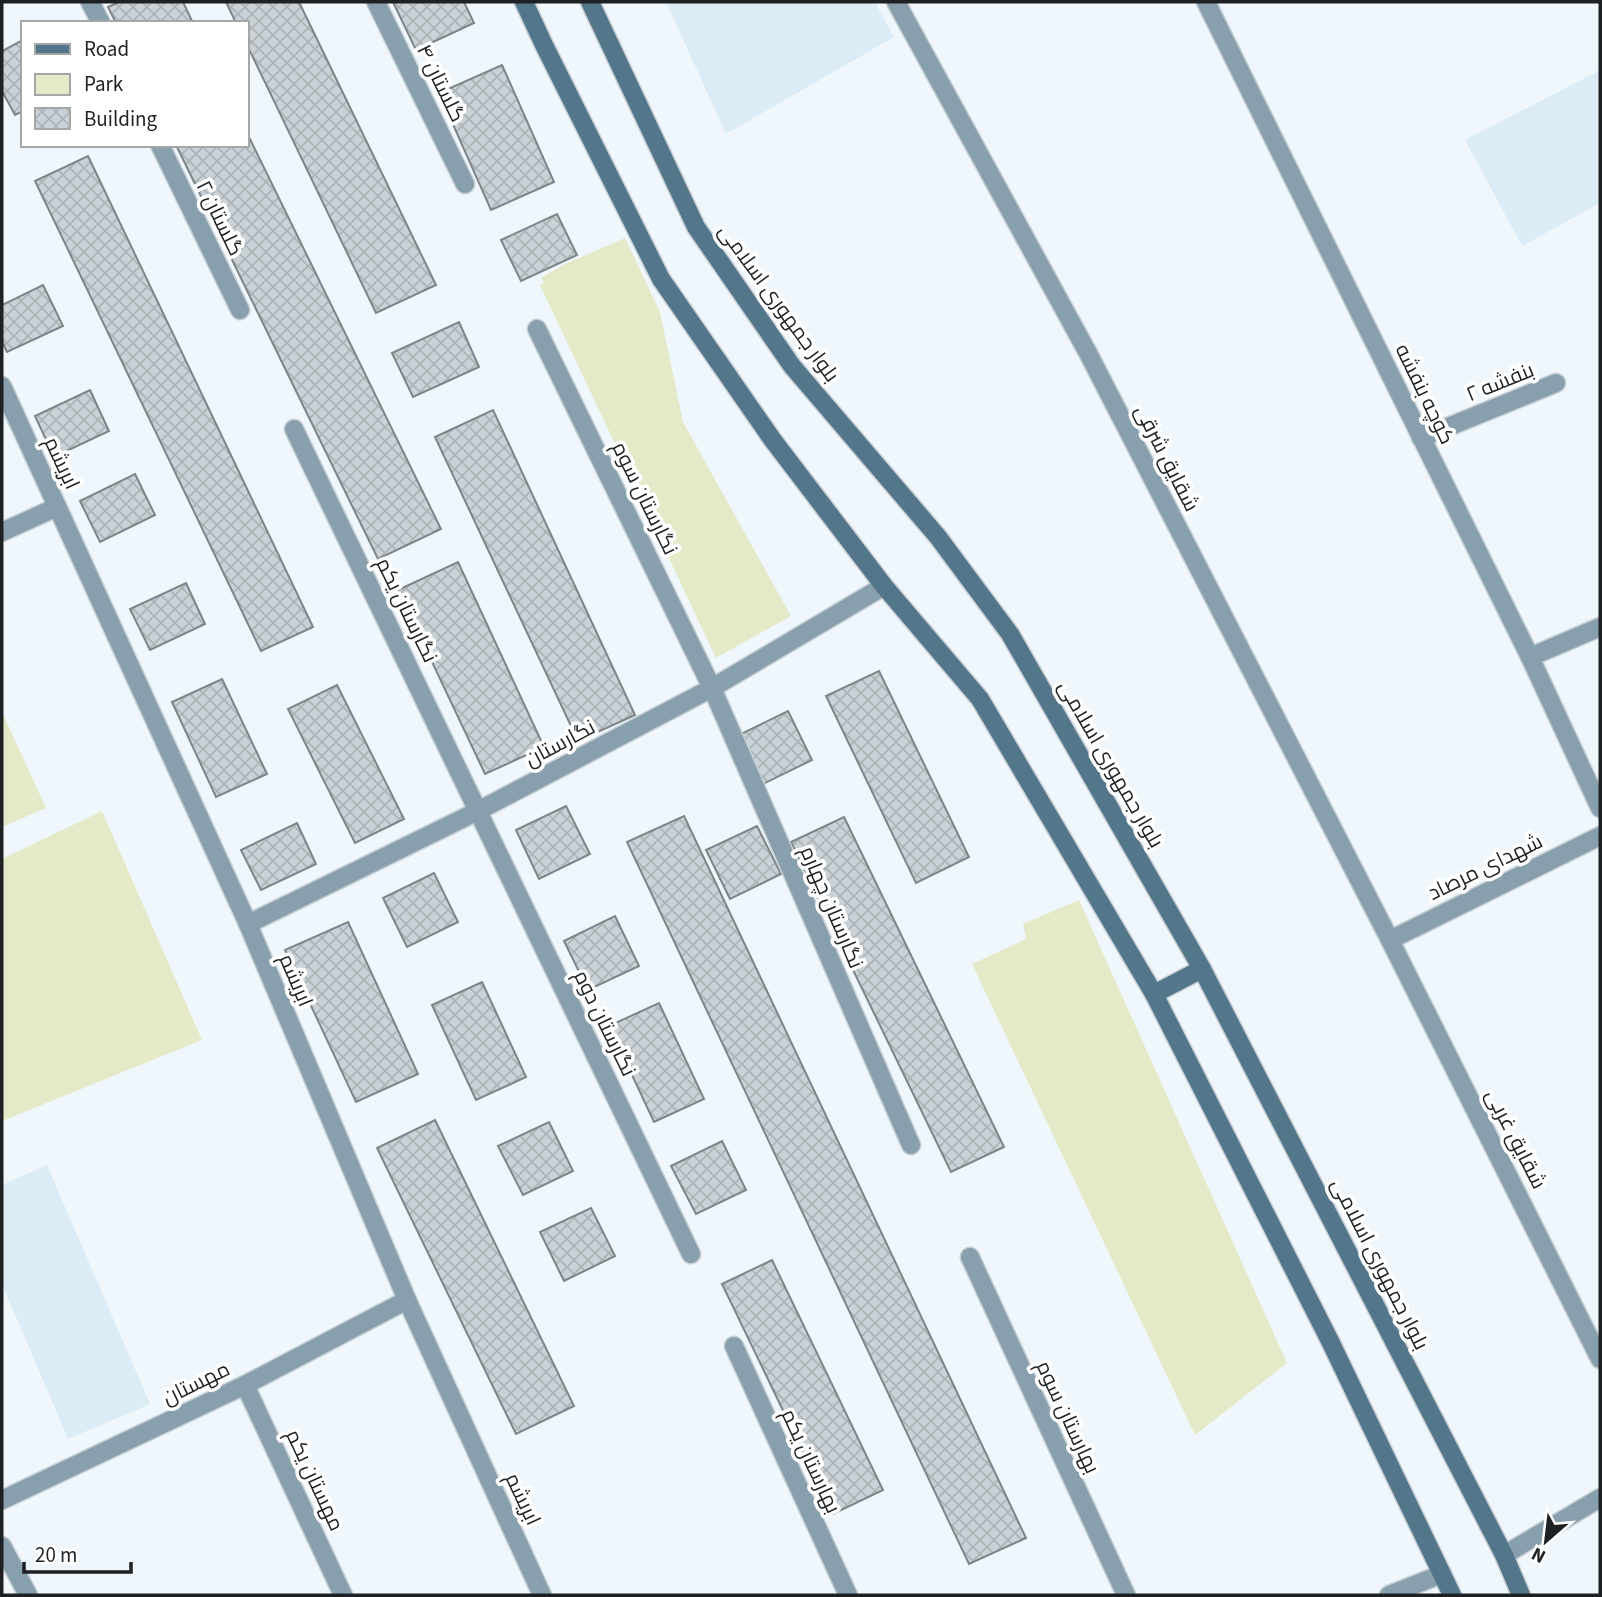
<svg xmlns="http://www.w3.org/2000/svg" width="1602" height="1597" viewBox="0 0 1602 1597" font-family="'Source Sans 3',Cairo,sans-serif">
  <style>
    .built { fill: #dcecf6 }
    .park { fill: #e4eac7 }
    .building { fill: url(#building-cross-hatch); stroke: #7d8589; stroke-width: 2 }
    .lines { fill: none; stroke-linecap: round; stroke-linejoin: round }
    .street-casing { stroke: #c9d0d5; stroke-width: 21 }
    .secondary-casing { stroke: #c9d0d5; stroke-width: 21 }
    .street { stroke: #889fae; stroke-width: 18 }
    .secondary { stroke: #53768b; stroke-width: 18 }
    .labels { text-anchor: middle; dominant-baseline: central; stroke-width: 7; stroke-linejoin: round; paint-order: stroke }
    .street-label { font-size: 21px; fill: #1e2123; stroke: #fff }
  </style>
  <defs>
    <pattern id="building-cross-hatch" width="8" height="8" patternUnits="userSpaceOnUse" patternTransform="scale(1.75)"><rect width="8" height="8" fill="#cad2d7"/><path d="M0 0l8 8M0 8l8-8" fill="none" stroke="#adb4b8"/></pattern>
  </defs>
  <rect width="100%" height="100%" fill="#eff7fc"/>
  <g class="built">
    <polygon points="666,2 875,2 894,37 726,134"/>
    <polygon points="1600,70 1600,203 1522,246 1465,140"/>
    <polygon points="47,1165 150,1404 68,1439 2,1284 2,1185"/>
  </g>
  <g class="park">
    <polygon points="625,238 660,312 683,422 791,616 716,658 540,285 544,282 541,278 563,265"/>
    <polygon points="2,712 46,808 2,827"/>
    <polygon points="102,811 202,1040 2,1121 2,859"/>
    <polygon points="1079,900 1287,1363 1195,1435 972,964 1026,939 1023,924"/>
  </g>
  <g class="building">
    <polygon points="119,2 183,2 193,23 116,23 108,7"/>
    <polygon points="226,2 299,2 436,285 376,313 247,45 247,23 236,23"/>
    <polygon points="393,2 464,2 474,23 416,50"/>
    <polygon points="23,40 23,111 15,115 2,91 2,51"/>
    <polygon points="502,65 554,182 491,210 439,93"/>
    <polygon points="247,133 441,529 378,559 176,145 247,145"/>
    <polygon points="88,156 313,627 261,651 35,181"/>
    <polygon points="557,214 577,255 521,281 501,240"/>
    <polygon points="43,285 63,326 7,352 2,341 2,305"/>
    <polygon points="459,322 479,367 413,397 392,353"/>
    <polygon points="90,390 109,431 54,457 35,416"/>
    <polygon points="493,410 635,715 578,741 435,437"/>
    <polygon points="135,474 155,515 100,542 80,501"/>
    <polygon points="458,562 544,747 485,774 398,590"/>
    <polygon points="186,583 205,624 150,650 130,609"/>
    <polygon points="879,671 969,857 916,883 826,696"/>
    <polygon points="222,679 267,774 216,797 172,702"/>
    <polygon points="337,685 404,819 355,843 288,709"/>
    <polygon points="788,711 812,760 761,785 737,736"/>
    <polygon points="566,806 590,854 539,879 516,830"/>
    <polygon points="684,816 1026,1538 969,1564 627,842"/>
    <polygon points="844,817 1004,1147 951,1172 791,842"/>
    <polygon points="297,823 316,864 261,890 241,850"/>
    <polygon points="757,826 781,874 730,899 706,850"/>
    <polygon points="434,873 458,922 407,947 383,898"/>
    <polygon points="615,916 639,966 588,990 564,941"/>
    <polygon points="348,922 418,1074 356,1102 285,950"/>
    <polygon points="482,982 526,1077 476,1100 432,1005"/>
    <polygon points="659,1003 704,1099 654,1122 609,1026"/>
    <polygon points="435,1120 574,1406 516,1434 377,1148"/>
    <polygon points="549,1122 573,1171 523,1195 498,1146"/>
    <polygon points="722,1141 746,1190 696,1214 671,1166"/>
    <polygon points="591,1208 615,1256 564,1281 540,1232"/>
    <polygon points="772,1260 883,1490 833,1514 722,1284"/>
  </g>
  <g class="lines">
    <defs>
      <g id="street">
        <polyline points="90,2 101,23"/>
        <polyline points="376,2 465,184"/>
        <polyline points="896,2 1088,353 1390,940 1600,1359"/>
        <polyline points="1206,2 1530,657 1600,808"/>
        <polyline points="160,145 240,310"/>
        <polyline points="537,329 712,688 911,1145"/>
        <polyline points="2,386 248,924 407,1300 542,1595"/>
        <polyline points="294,429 691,1254"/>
        <polyline points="1421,438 1556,383"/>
        <polyline points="2,532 57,507"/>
        <polyline points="1530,657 1600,627"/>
        <polyline points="248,924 478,811 712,688 884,586"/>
        <polyline points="1390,940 1600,836"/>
        <polyline points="970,1257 1126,1595"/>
        <polyline points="734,1346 848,1595"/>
        <polyline points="245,1385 343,1595"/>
        <polyline points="2,1500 245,1385 407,1300"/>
        <polyline points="2,1546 28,1595"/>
        <polyline points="1504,1555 1600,1498"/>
        <polyline points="1389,1595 1442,1574"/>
      </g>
      <g id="secondary">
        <polyline points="524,2 544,45 661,279 772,439 884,586 980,699 1154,994 1330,1341 1452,1595"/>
        <polyline points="590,2 696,227 792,366 938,537 1010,634 1202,969 1504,1555 1521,1595"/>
        <polyline points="1154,994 1202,969"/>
      </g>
    </defs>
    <use href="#street" class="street-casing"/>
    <use href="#secondary" class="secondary-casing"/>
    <use href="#street" class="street"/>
    <use href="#secondary" class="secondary"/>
  </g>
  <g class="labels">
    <g class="street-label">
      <text transform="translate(441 83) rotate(64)">گلستان ۴</text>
      <text transform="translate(220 218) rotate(64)">گلستان ۲</text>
      <text transform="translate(779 303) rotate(54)">بلوار جمهوری اسلامی</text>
      <text transform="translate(1500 382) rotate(-22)">بنفشه ۲</text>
      <text transform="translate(1425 394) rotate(64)">کوچه بنفشه</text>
      <text transform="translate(1167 458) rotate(63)">شقایق شرقی</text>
      <text transform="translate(62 463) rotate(65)">ابریشم</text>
      <text transform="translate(645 498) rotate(64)">نگارستان سوم</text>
      <text transform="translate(407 610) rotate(64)">نگارستان یکم</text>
      <text transform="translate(560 743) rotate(-28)">نگارستان</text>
      <text transform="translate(1111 764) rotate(60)">بلوار جمهوری اسلامی</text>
      <text transform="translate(1485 867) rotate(-26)">شهدای مرصاد</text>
      <text transform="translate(832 907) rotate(67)">نگارستان چهارم</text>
      <text transform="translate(296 980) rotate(67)">ابریشم</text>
      <text transform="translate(605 1023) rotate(64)">نگارستان دوم</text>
      <text transform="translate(1516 1139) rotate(63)">شقایق غربی</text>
      <text transform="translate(1380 1264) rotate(63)">بلوار جمهوری اسلامی</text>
      <text transform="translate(196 1383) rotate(-26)">مهستان</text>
      <text transform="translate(1068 1417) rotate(65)">بهارستان سوم</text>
      <text transform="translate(811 1461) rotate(65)">بهارستان یکم</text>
      <text transform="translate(315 1480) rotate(65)">مهستان یکم</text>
      <text transform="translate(523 1499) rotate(65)">ابریشم</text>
    </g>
  </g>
  <rect width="1602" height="1597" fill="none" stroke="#1e2123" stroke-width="7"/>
  <rect x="21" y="21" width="228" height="126" fill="#ffffff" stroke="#a5a6a7" stroke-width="2"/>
  <rect x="35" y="44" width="35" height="10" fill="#53768b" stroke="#a5a6a7" stroke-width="2"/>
  <text x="84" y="56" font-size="21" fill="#1e2123">Road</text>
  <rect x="35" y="74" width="35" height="21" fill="#e4eac7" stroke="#a5a6a7" stroke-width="2"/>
  <text x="84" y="91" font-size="21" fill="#1e2123">Park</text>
  <rect x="35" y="108" width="35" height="21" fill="url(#building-cross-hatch)" stroke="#a5a6a7" stroke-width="2"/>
  <text x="84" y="126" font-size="21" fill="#1e2123">Building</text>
  <g transform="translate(1546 1541) rotate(208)" stroke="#ffffff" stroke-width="5" paint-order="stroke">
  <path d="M0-5L12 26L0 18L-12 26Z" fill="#1e2123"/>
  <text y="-10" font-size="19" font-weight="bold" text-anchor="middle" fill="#1e2123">N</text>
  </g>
  <path d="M24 1562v10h107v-10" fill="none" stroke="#1e2123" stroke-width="3.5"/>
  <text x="35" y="1562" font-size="21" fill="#1e2123" stroke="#ffffff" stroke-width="5" paint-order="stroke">20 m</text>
</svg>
